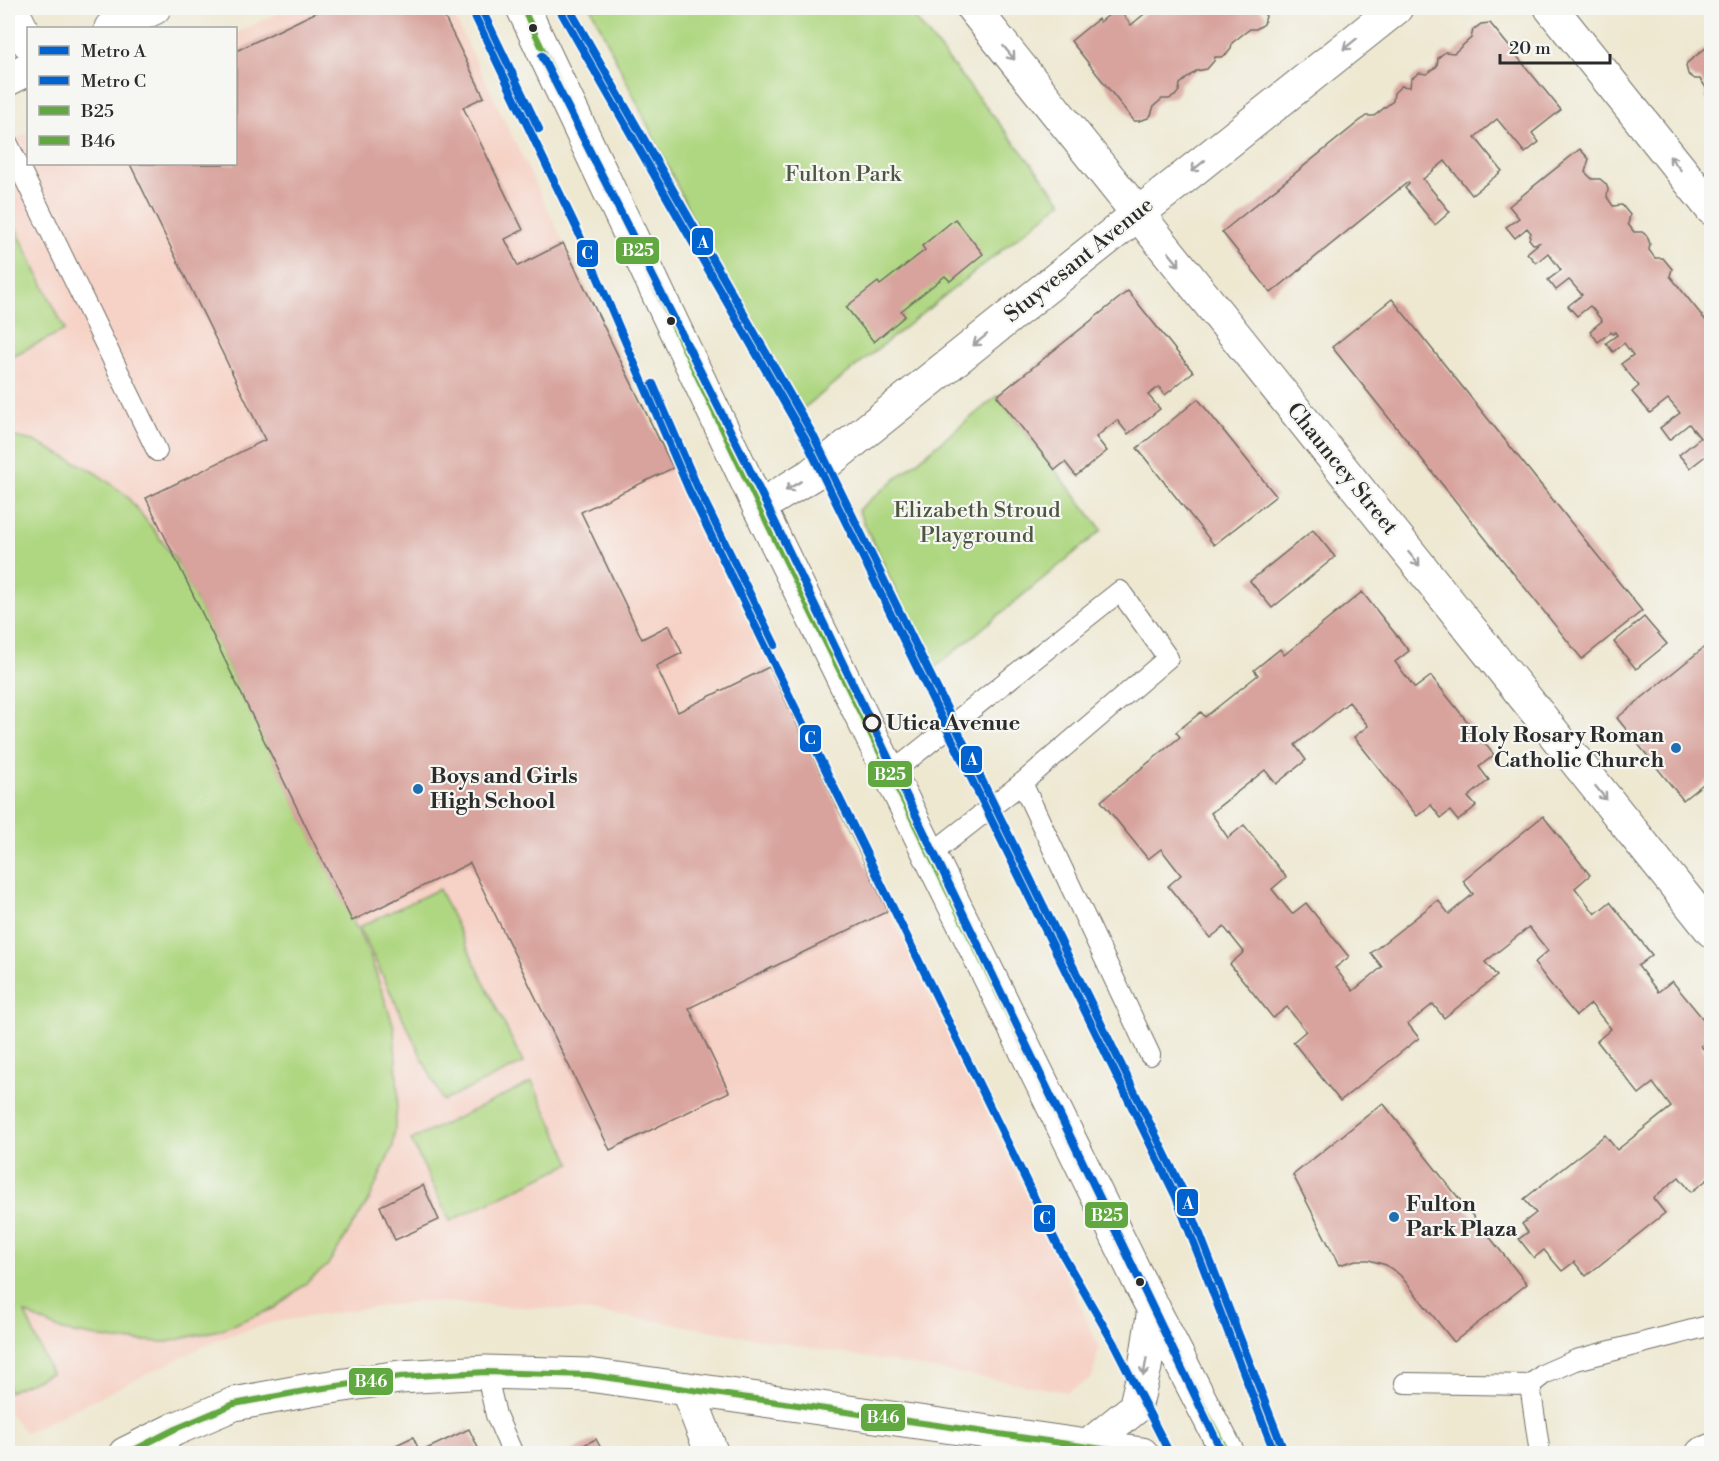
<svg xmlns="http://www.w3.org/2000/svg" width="1719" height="1461" viewBox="0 0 1719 1461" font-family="'Libre Bodoni',serif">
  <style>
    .built { fill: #f6d1c5 }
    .green { fill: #afd781; stroke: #6d8156; stroke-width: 1.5 }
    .building { fill: #d8a39c }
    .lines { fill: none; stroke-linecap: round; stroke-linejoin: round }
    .service-casing { stroke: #6f6d65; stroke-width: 22 }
    .minor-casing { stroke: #6f6d65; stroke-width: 35 }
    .secondary-casing { stroke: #6f6d65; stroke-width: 35 }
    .service { stroke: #fff; stroke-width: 20 }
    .minor { stroke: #fff; stroke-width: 33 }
    .secondary { stroke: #fff; stroke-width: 33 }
    .bus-1-casing { stroke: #f6f6f2; stroke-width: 10 }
    .bus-2-casing { stroke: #f6f6f2; stroke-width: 10 }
    .bus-1 { stroke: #62a841; stroke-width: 6 }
    .bus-2 { stroke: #62a841; stroke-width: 6 }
    .metro-1-casing { stroke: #f6f6f2; stroke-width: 12 }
    .metro-2-casing { stroke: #f6f6f2; stroke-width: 12 }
    .metro-1 { stroke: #0062cf; stroke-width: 8 }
    .metro-2 { stroke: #0062cf; stroke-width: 8 }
    .oneway { stroke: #a0a0a0 }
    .bus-dot { fill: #2b2b2b; stroke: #f6f6f2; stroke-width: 2 }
    .stop-dot { fill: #f6f6f2; stroke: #2b2b2b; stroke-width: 3 }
    .poi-dot { fill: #1f6fb2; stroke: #f6f6f2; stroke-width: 2 }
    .labels { text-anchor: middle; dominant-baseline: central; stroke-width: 4.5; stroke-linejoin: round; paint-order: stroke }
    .park-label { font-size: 22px; fill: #4c5640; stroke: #f6f6f2 }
    .street-label { font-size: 22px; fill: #2b2b2b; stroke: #f6f6f2 }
    .stop-label { font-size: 22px; font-weight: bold; fill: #2b2b2b; stroke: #f6f6f2; text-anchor: start }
    .poi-label { font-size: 22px; font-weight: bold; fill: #2b2b2b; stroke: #f6f6f2; text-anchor: start }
    .line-badge { stroke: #f6f6f2; stroke-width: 2 }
    .badge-label { font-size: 16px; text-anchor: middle; font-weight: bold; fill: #fff }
  </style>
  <rect width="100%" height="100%" fill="#f6f6f2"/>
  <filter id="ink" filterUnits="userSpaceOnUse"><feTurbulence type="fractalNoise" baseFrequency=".0167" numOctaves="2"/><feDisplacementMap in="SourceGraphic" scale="12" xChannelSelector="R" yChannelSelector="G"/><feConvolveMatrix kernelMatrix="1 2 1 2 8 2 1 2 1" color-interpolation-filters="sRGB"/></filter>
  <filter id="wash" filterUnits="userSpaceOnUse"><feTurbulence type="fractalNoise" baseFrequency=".008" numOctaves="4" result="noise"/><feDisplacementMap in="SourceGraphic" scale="24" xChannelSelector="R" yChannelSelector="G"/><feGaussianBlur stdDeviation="1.35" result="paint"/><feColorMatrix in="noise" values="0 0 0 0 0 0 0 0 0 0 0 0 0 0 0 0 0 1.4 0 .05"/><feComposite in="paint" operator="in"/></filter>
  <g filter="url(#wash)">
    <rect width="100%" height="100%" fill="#eee8d1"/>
    <polygon class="built" points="288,8 450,8 1082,1309 1099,1348 1092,1378 1067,1392 650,1320 576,1310 419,1301 279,1321 221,1338 26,1433 8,1411 8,143 28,133 28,164 236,164 236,33"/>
    <g class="green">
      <polygon points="591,8 907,8 1062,202 790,419"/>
      <polygon points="8,212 65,330 8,358"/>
      <polygon points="997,396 1102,530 933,669 858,510"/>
      <polygon points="8,436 34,441 93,471 126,495 156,533 179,565 370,956 394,1027 398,1095 393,1146 369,1200 327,1266 275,1308 219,1330 167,1342 115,1340 63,1331 25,1313 51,1373 8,1392"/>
      <polygon points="439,889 523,1063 443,1101 359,927"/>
      <polygon points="532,1082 571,1163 450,1221 411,1140"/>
    </g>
    <g id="blocks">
      <g class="building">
        <polygon points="325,8 440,8 484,97 463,107 523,230 505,239 518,266 563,243 673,468 581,512 642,639 669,625 682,653 656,666 678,712 769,667 888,911 689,1008 729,1092 610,1150 470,863 352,921 146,498 265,440 130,164 236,164 236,51"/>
        <polygon points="1118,8 1131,25 1149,10 1148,8 1259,8 1266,16 1264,24 1261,26 1256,29 1250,29 1242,35 1232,43 1231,49 1227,54 1221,57 1215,57 1214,61 1207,69 1196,71 1180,84 1179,91 1175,96 1169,99 1162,99 1154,106 1151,115 1148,118 1139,121 1134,121 1071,41 1098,19 1100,22"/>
        <polygon points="1490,23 1561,110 1532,133 1539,142 1525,153 1497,119 1475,137 1502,171 1472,195 1445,161 1423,179 1450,212 1435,225 1405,188 1409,184 1408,182 1271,293 1222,232 1366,116 1374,116 1384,108 1393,101 1394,93 1401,86 1410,87 1411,79 1419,73 1427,74 1437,66 1438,58 1445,52 1454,53 1471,38 1473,30 1481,24"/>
        <polygon points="1712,43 1712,103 1706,97 1707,89 1700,79 1695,79 1688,74 1686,66 1687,63"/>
        <polygon points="1580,149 1589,159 1585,172 1592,179 1600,179 1606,184 1608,189 1607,197 1613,206 1622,205 1630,215 1628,224 1634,232 1642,232 1647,236 1650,244 1649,250 1655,258 1663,258 1672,269 1670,276 1712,328 1712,451 1690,468 1679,455 1700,438 1689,424 1669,440 1660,428 1680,413 1668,399 1650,413 1632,392 1639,386 1621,364 1633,355 1624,343 1613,352 1606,343 1617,335 1615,332 1613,334 1611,332 1598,342 1590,331 1602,321 1592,308 1590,306 1577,316 1568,306 1582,295 1571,282 1569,280 1556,290 1548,280 1561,270 1548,253 1536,263 1527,253 1539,243 1533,244 1529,239 1531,233 1527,228 1515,238 1506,227 1519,218 1509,206"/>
        <polygon points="955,219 983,254 950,281 945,276 901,311 905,316 874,342 846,307 878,282 880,285 925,250 922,246"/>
        <polygon points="1128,291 1193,372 1165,395 1159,387 1148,395 1160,409 1128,434 1117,420 1096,437 1107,451 1076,476 1065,462 1055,470 997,396"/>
        <polygon points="1392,299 1642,611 1582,659 1332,347"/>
        <polygon points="1198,399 1276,496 1214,545 1137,448"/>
        <polygon points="1313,530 1335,557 1272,608 1250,581"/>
        <polygon points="1362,592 1409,651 1395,662 1415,688 1431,676 1494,755 1479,767 1489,780 1468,797 1476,806 1458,821 1450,811 1441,818 1431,805 1417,816 1354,737 1368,726 1349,702 1295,745 1306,760 1276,784 1265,770 1211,813 1228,838 1244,825 1286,877 1272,889 1292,914 1306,903 1349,957 1335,968 1353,991 1382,967 1371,953 1438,900 1449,914 1473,894 1463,881 1543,816 1590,875 1575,888 1595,914 1610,902 1652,955 1638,966 1658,992 1672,981 1712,1030 1712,1037 1701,1046 1712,1059 1712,1176 1691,1192 1679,1177 1653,1198 1665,1213 1586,1276 1574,1262 1562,1271 1544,1250 1534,1258 1519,1239 1528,1232 1522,1224 1536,1213 1524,1199 1605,1135 1617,1150 1671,1107 1653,1083 1639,1094 1597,1041 1611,1029 1591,1004 1576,1016 1534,963 1548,951 1529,927 1485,962 1497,976 1444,1018 1433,1004 1408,1024 1419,1038 1340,1101 1293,1042 1306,1031 1287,1007 1273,1018 1230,964 1244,952 1224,927 1210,938 1168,886 1181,875 1161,849 1148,859 1101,801 1180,737 1176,732 1201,712 1205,717 1258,675 1254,670 1280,649 1284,655"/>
        <polygon points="1644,617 1667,644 1636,669 1614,642"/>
        <polygon points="1712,641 1712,777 1683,800 1617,718"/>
        <polygon points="1383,1103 1527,1284 1454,1342 1400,1275 1386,1265 1369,1260 1356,1260 1339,1265 1293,1175"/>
        <polygon points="423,1185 439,1220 395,1240 380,1206"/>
        <polygon points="469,1429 481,1454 377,1454 413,1437 420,1452"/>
        <polygon points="596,1439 604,1454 565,1454"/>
      </g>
    </g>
  </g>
  <g filter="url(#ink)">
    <use href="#blocks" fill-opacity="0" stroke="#6f6d65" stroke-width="1.5"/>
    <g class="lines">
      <defs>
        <g id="service">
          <polyline points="8,144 157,451"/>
          <polyline points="890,774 1120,591 1168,658 1022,783 1150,1055"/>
          <polyline points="930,855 1022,783"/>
          <polyline points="486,1372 496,1415 513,1454"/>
          <polyline points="1405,1383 1530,1385 1544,1374 1576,1360 1712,1325"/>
          <polyline points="1530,1385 1540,1454"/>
        </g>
        <g id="minor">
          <polyline points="11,8 28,42"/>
          <polyline points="973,8 1712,931"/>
          <polyline points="1551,8 1712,209"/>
          <polyline points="111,28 154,8"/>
          <polyline points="8,79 28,69"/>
          <polyline points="759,507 811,475 1396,8"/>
          <polyline points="687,1389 712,1454"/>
          <polyline points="125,1454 175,1429 234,1404 310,1390 400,1377 486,1372 589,1375 1142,1454"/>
          <polyline points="1702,1454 1712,1450"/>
        </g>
        <g id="secondary">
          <polyline points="523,8 759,507 1139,1281 1228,1454"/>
          <polyline points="1088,1446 1135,1408 1145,1367 1154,1309"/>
        </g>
      </defs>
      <use href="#service" class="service-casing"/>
      <use href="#minor" class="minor-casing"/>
      <use href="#secondary" class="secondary-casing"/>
      <use href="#service" class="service"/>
      <use href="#minor" class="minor"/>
      <use href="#secondary" class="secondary"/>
      <defs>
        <polyline id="bus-1" points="523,8 759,507 1139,1281 1228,1454"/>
        <polyline id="bus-2" points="126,1454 175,1429 234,1404 310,1390 400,1377 486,1372 589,1375 1138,1454"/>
      </defs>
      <use href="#bus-1" class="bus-1-casing"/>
      <use href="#bus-2" class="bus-2-casing"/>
      <use href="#bus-1" class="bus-1"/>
      <use href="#bus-2" class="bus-2"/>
      <defs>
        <g id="metro-1">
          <polyline points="481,8 539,129"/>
          <polyline points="569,8 813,435 1184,1193 1285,1454"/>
          <polyline points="542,56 746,462 1223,1454"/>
          <polyline points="653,384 697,486 775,645"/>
        </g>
        <g id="metro-2">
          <polyline points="473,12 576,227 689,490 1060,1250 1114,1344 1170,1454"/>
          <polyline points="561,12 805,439 1176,1197 1275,1454"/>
        </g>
      </defs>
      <use href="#metro-1" class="metro-1-casing"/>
      <use href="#metro-2" class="metro-2-casing"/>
      <use href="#metro-1" class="metro-1"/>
      <use href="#metro-2" class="metro-2"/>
    </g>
    <defs><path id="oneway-shaft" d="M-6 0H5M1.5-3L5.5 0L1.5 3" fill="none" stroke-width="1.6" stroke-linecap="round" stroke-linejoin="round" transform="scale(1.5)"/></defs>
    <g class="oneway">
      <use href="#oneway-shaft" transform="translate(1350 44) rotate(141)"/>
      <use href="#oneway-shaft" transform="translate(1009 53) rotate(51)"/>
      <use href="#oneway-shaft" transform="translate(1675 163) rotate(-129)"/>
      <use href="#oneway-shaft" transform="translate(1198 166) rotate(141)"/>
      <use href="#oneway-shaft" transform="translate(1174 259) rotate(51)"/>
      <use href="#oneway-shaft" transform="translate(980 340) rotate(141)"/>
      <use href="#oneway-shaft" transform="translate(793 486) rotate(149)"/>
      <use href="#oneway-shaft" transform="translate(1414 559) rotate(51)"/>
      <use href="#oneway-shaft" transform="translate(1601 793) rotate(51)"/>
      <use href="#oneway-shaft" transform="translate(1145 1367) rotate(100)"/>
    </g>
  </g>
  <g class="bus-dot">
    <circle cx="533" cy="28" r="5"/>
    <circle cx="671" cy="321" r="5"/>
    <circle cx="1140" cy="1282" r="5"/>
  </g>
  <circle class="stop-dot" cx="872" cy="723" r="8"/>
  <g class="poi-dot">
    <circle cx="1676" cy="748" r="6"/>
    <circle cx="418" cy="789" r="6"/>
    <circle cx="1394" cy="1217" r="6"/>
  </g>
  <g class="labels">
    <g class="park-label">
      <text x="843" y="174">Fulton Park</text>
      <text x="977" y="510">Elizabeth Stroud<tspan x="977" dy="25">Playground</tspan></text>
    </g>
    <g class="street-label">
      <text transform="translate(1079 260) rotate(-39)">Stuyvesant Avenue</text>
      <text transform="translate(1342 469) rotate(51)">Chauncey Street</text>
    </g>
    <g class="stop-label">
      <text x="886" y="723">Utica Avenue</text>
    </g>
    <g class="poi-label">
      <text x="1664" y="735" text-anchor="end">Holy Rosary Roman<tspan x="1664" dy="25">Catholic Church</tspan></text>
      <text x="430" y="776">Boys and Girls<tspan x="430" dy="25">High School</tspan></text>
      <text x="1406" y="1204">Fulton<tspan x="1406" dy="25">Park Plaza</tspan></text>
    </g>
  </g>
  <g class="line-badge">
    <rect x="691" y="227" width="23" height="29" rx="6" fill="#0062cf"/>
    <rect x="615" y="236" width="45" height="29" rx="6" fill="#62a841"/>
    <rect x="576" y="239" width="23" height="29" rx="6" fill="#0062cf"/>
    <rect x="799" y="724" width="23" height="29" rx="6" fill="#0062cf"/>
    <rect x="960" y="745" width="23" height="29" rx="6" fill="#0062cf"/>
    <rect x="867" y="760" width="46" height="28" rx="6" fill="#62a841"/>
    <rect x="1176" y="1188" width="23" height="29" rx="6" fill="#0062cf"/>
    <rect x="1084" y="1201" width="45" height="28" rx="6" fill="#62a841"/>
    <rect x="1033" y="1204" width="23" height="29" rx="6" fill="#0062cf"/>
    <rect x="348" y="1367" width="46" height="29" rx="6" fill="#62a841"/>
    <rect x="860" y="1403" width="46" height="29" rx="6" fill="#62a841"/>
  </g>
  <g class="badge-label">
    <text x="703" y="248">A</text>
    <text x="638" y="256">B25</text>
    <text x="587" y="259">C</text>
    <text x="810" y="744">C</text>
    <text x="972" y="765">A</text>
    <text x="890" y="780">B25</text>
    <text x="1188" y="1209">A</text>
    <text x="1107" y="1221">B25</text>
    <text x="1045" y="1224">C</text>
    <text x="371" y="1387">B46</text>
    <text x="883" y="1423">B46</text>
  </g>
  <rect width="1719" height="1461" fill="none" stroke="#f6f6f2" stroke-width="30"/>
  <rect x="27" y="27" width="210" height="138" fill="#f6f6f2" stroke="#a5a5a2" stroke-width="1.5"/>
  <rect x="39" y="46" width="30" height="9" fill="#0062cf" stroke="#a5a5a2" stroke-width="1.5"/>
  <text x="81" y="57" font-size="18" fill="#2b2b2b">Metro A</text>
  <rect x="39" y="76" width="30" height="9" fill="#0062cf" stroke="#a5a5a2" stroke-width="1.5"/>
  <text x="81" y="87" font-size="18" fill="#2b2b2b">Metro C</text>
  <rect x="39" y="106" width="30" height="9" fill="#62a841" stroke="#a5a5a2" stroke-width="1.5"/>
  <text x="81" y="117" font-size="18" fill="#2b2b2b">B25</text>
  <rect x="39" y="136" width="30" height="9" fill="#62a841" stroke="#a5a5a2" stroke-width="1.5"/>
  <text x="81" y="147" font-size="18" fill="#2b2b2b">B46</text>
  <path d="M1500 54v9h110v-9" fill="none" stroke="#2b2b2b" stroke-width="3"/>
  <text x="1509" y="54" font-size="18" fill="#2b2b2b" stroke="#f6f6f2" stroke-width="4.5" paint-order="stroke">20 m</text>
</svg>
